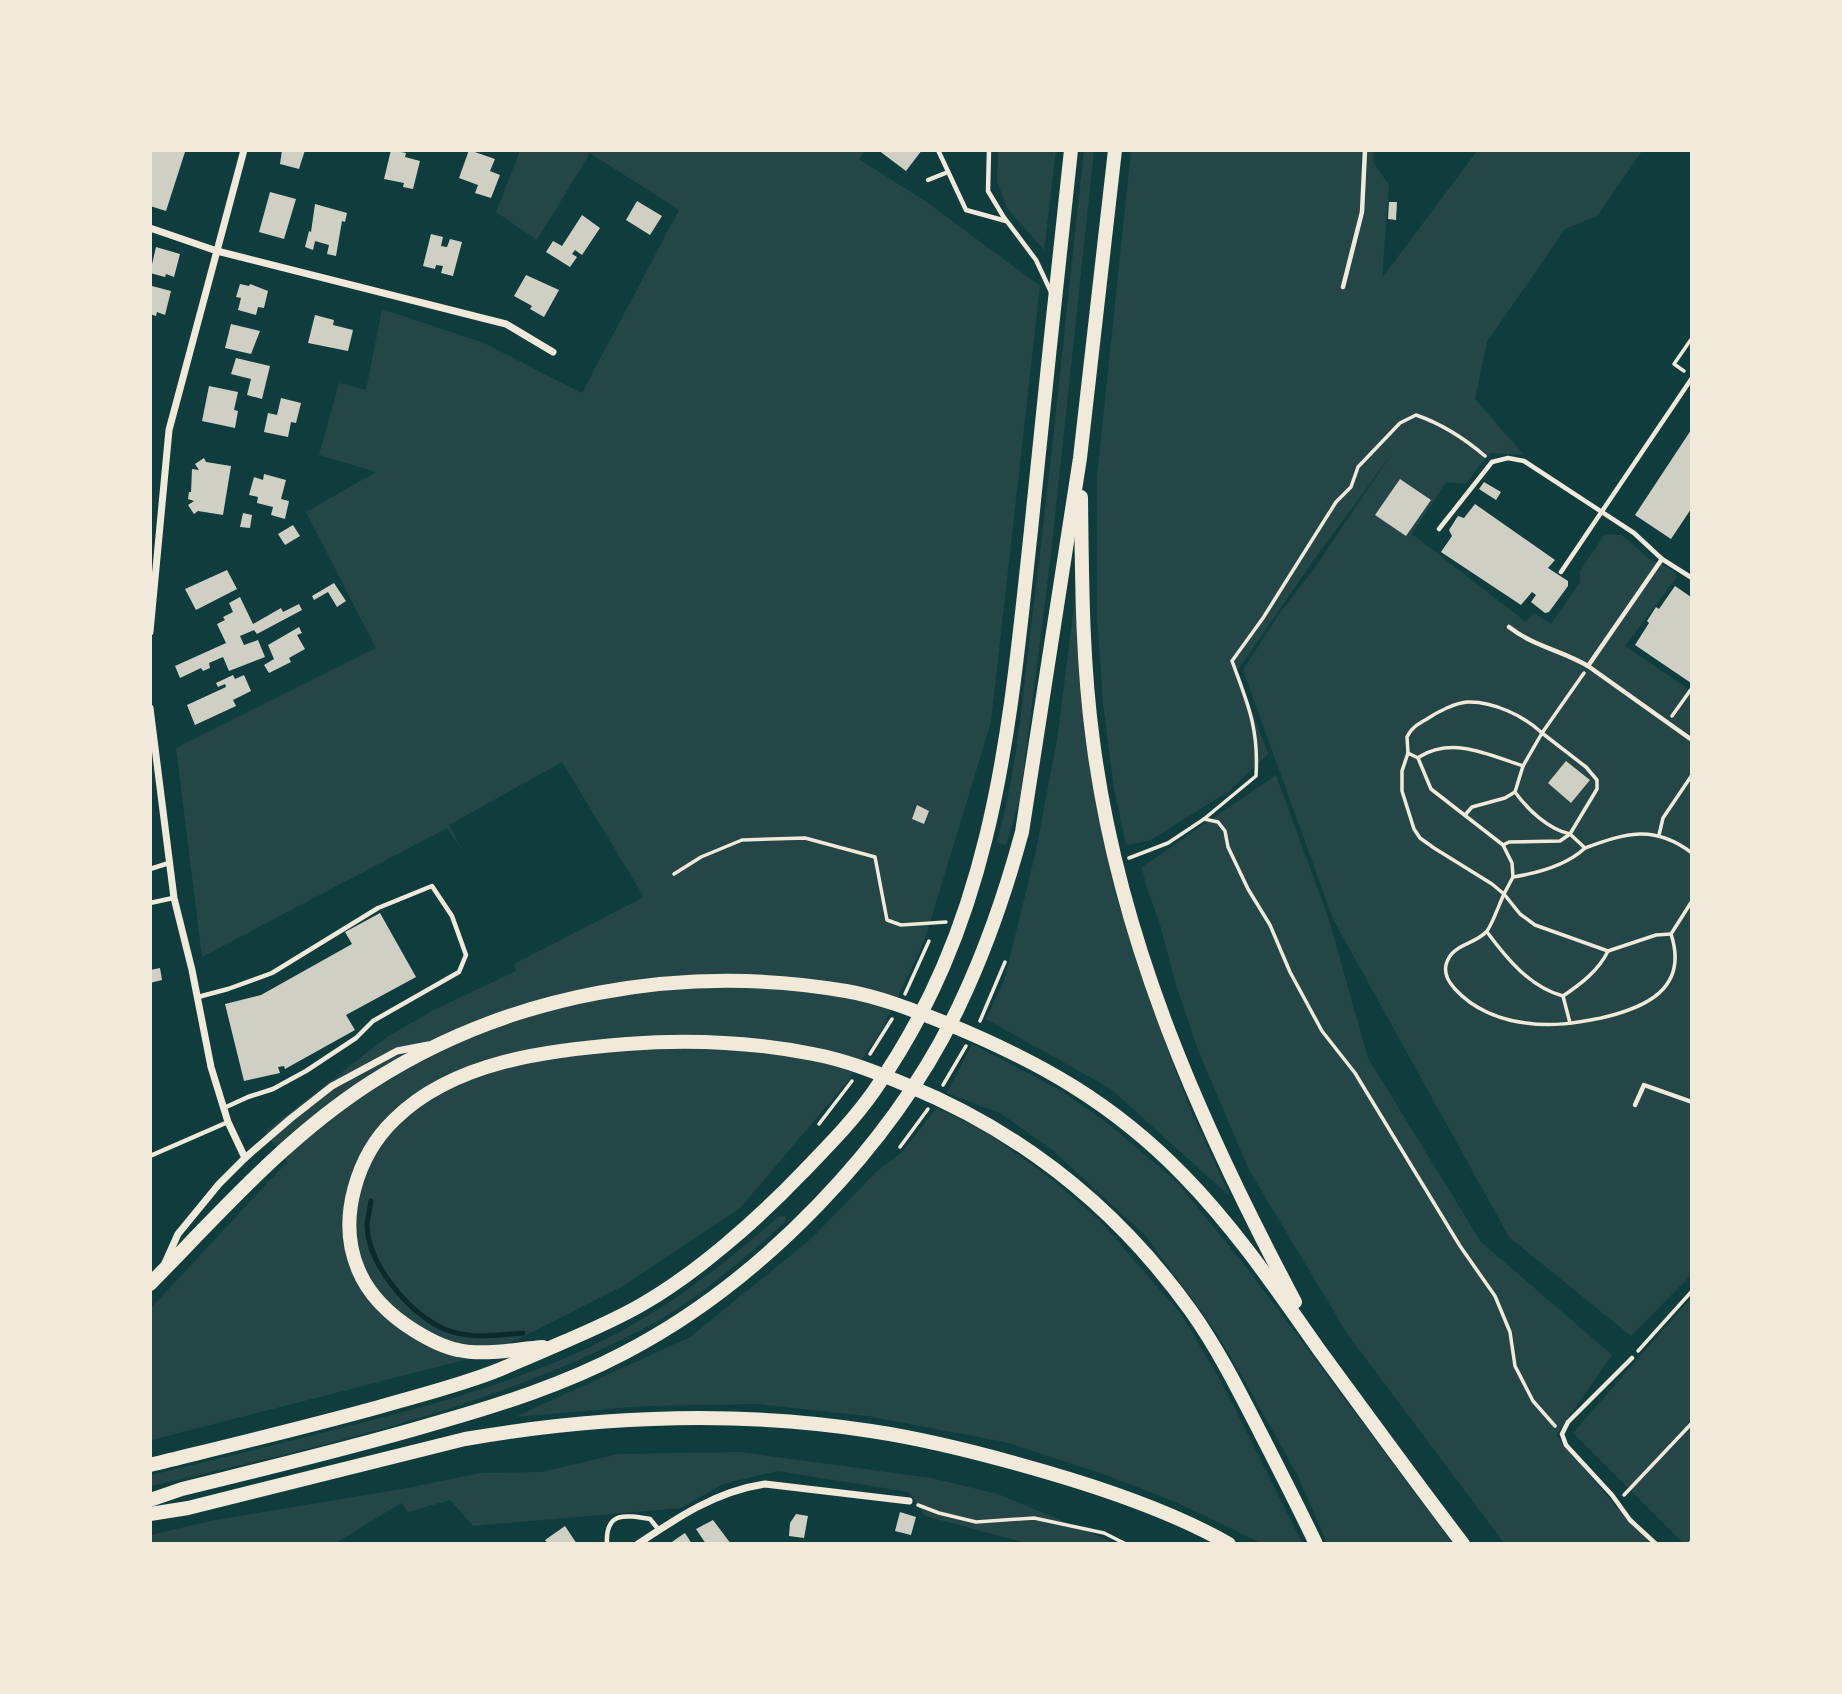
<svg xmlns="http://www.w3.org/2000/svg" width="1842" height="1694" viewBox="0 0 1842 1694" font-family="Figtree,sans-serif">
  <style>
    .green { fill: #244646 }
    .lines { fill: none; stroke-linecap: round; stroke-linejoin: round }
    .stream { stroke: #0a2a2b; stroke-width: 5 }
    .building { fill: #cfcfc3 }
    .path { stroke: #f1e9da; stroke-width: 3.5 }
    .service { stroke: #f1e9da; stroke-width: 4.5 }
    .minor { stroke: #f1e9da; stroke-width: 7 }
    .primary { stroke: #f1e9da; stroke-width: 14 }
  </style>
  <rect width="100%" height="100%" fill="#0f3d3e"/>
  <g class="green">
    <path d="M1084,150L1094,151L1051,554L1020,799L1006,845L997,842C1018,767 1023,688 1033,611C1052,458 1067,304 1084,150Z"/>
    <polygon points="520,151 865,151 859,159 928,203 1040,286 991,722 924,942 882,1029 849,1080 740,1208 621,1287 488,1354 151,1440 151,1308 287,1162 265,1132 387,1037 436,1009 516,971 514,964 644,897 562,762 449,825 462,850 447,828 202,957 176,748 376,648 306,512 376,472 319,455 339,383 366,390 382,309 484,343 582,393 679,210 590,153 537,240 496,212"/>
    <polygon points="998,151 1056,151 1044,250 1007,208 997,181"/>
    <polygon points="1131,151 1374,151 1373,162 1389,185 1382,278 1477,151 1642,151 1597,216 1565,229 1487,342 1475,399 1524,455 1490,453 1465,484 1446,482 1412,534 1526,622 1534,613 1551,624 1580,582 1580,571 1605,534 1622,535 1648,558 1673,570 1677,577 1625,646 1691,691 1691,1275 1631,1336 1509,1237 1333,919 1243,670 1277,617 1316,566 1393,452 1313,561 1237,671 1268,754 1229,791 1149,841 1126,845 1114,789 1103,704 1097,616 1097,476"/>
    <polygon points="1076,590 1089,761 1114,890 1152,1007 1189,1106 1229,1194 1227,1194 1111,1089 986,1019 1004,981 1035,855 1057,740"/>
    <polygon points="1276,775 1329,920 1368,1058 1481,1242 1612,1355 1556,1435 1613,1503 1652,1543 1504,1543 1348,1335 1249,1170 1198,1050 1176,985 1159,921 1146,886 1142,867"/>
    <polygon points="972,1044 1060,1090 1107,1123 1175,1180 1250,1272 1452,1543 1327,1543 1297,1474 1243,1378 1214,1329 1145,1235 1050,1148 1000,1113 947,1093"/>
    <polygon points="937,1108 986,1132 1050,1178 1100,1221 1181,1314 1223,1385 1302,1543 1261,1543 1178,1503 1109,1476 1005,1442 867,1416 758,1404 644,1406 515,1417 690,1337 811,1239 877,1171 901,1153"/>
    <path d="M785,1216L786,1220L783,1224C738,1263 693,1304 639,1331C486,1410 317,1447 151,1486V1475C221,1458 291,1441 361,1423C444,1402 529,1378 606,1339C669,1307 725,1264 778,1217Z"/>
    <polygon points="1691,1298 1691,1543 1683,1543 1573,1433"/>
    <polygon points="740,1452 931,1478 998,1494 1115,1543 1026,1543 925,1516 909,1492 778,1471 723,1484 681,1508 473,1526 450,1500 408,1512 401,1503 336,1543 151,1544 150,1535 215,1520 407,1488 481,1473 541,1472 619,1454"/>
  </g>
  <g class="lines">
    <path class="stream" d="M371,1201C370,1209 367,1219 367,1227C369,1266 409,1312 442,1328C467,1340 497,1335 523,1333"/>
  </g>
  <g class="building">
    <polygon points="150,150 185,152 166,211 150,206"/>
    <polygon points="282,150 305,150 299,169 280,164"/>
    <polygon points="391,150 406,153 405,157 420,161 413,189 403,187 404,183 384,179"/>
    <polygon points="469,150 495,159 490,171 500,175 491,198 475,193 478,185 459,178"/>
    <polygon points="878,150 922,150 906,171"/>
    <polygon points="270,192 296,199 284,239 259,232"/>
    <polygon points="637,201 662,216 650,235 626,220"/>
    <polygon points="1389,202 1397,202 1396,220 1388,219"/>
    <polygon points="315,204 347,213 345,222 342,221 336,256 327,254 329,245 315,241 313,250 305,247 309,231 311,232"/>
    <polygon points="582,215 600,228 582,255 575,250 572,254 577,257 570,267 546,252 553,241 562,246"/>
    <polygon points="431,234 443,237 441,246 447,247 450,239 462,242 453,276 441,273 443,266 436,265 435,269 423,266"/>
    <polygon points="156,247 180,254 174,277 166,274 165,277 150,273"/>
    <polygon points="526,275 559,290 544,317 530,309 532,306 514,296"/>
    <polygon points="240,284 249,286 250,284 268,291 264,308 258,307 256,315 238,310 241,298 236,297"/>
    <polygon points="152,286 171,291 165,315 157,312 156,316 150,314"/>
    <polygon points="315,315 334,320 333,325 353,330 348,351 308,343"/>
    <polygon points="231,324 260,331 251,354 225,348"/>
    <polygon points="236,358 270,366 262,399 247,395 251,379 231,374"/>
    <polygon points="209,386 238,392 234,410 238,411 235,428 202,421"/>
    <polygon points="281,398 301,403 296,423 291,422 288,437 264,432 268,413 277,415"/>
    <polygon points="1691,430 1691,509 1671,539 1635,515"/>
    <polygon points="204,458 206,462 231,466 223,515 198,511 194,514 188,505 194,501 188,499 189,492 191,492 192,469 199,470 195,464"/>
    <polygon points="264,474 286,480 281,499 289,501 285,519 271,515 273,507 257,503 258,497 249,495 254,477 263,480"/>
    <polygon points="1400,479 1431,500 1406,536 1375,515"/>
    <polygon points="1484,482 1501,492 1496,500 1479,489"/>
    <polygon points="1475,504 1555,560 1548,568 1568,581 1568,586 1549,612 1545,613 1531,602 1536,595 1532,592 1521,605 1441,552 1452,536 1449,530 1458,516 1464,518"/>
    <polygon points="243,513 252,515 250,528 240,527"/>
    <polygon points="293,525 300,536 285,545 278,534"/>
    <polygon points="227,570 237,589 196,610 185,589"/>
    <polygon points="334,583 346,601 337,607 328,592 314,600 312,596"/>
    <polygon points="1675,586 1691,597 1691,683 1635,645 1649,623 1647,621 1656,607 1659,609"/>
    <polygon points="240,597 253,624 281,608 283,612 299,604 302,610 257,634 254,630 240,636 244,645 258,640 265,657 229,671 223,657 209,663 210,668 203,671 201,668 180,678 175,666 226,643 217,624 225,620 223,617 233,612 229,603"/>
    <polygon points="299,627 302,633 297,635 305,649 289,658 291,662 269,673 264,665 274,659 268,645"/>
    <polygon points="233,675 235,679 244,675 251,691 233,700 236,706 195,725 187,705 226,687 225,684 218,687 216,683"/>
    <polygon points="1566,761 1590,780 1571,803 1548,783"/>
    <polygon points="917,805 929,811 924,824 912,819"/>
    <polygon points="380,913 416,977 346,1015 355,1030 285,1069 284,1066 278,1067 280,1073 244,1081 225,1004 261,995 352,944 345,932"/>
    <polygon points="160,968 162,980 150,983 150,970"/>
    <polygon points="900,1512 916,1517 911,1535 895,1531"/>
    <polygon points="796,1514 808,1516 804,1538 789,1536 790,1523"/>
    <polygon points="713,1520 731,1544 706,1544 696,1529"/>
    <polygon points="565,1526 577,1544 548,1544 545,1540"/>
    <polygon points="685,1533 692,1544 669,1544 679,1537"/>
  </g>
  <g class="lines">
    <g class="path">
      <polyline points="1684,371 1674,364 1692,338"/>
      <polyline points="1672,716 1692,688"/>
      <path d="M1408,753L1407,737C1411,728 1418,724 1427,719C1437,712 1455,703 1467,702C1493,701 1524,716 1542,733L1584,673"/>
      <path d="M1419,757C1453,736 1489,755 1523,766"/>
      <path d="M1515,792C1528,810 1548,829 1570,834"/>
      <path d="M1465,815L1472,807L1505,798L1515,792L1523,766L1542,733L1586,767L1597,780V789L1570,834L1585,848C1626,833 1654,824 1692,853"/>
      <polyline points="1204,819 1218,822 1225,831 1228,847 1248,889 1270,925 1290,972 1322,1031 1355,1073 1460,1246 1495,1296 1510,1332 1515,1366 1533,1401 1555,1426"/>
      <polyline points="1659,835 1663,818 1692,775"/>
      <polyline points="1503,845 1509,842 1560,841 1570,834"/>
      <path d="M1585,848C1566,866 1538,873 1513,877L1504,894L1520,914L1535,925L1608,951L1656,935L1671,934"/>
      <path d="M1129,858L1168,843L1204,819L1256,776C1259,729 1248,704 1232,661L1263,618L1336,502L1351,487L1358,467L1400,423L1416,415C1442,424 1464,438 1485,456"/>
      <polyline points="674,874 701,857 742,840 805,838 875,857 887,920 901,925 946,922"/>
      <path d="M1513,877L1512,863L1503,845L1431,789L1418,758L1408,753L1402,771V791L1414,829L1420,838L1434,848L1492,884L1504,894C1500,902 1491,928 1486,932C1474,945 1451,944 1446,965C1444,975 1449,982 1455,989C1473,1009 1500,1020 1526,1023C1552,1027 1576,1023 1601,1018C1645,1008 1689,989 1671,934L1692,901"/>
      <path d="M1487,932C1507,959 1530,987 1563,996C1581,984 1599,970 1608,951"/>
      <polyline points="905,994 929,941"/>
      <polyline points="1563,996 1570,1023"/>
      <polyline points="980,1021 1005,962"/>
      <polyline points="870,1054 892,1019"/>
      <polyline points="943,1085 966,1046"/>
      <polyline points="819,1124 852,1081"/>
      <polyline points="900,1147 928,1109"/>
      <polyline points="1638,1351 1692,1291"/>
      <polyline points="1624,1495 1692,1423"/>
      <polyline points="918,1505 939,1513 976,1522 1034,1518 1104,1533 1126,1544"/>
      <polyline points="1689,1544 1692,1541"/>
    </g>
    <g class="service">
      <polyline points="938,150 966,210 1006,221"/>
      <polyline points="989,150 988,191 1003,216 1036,260 1051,292"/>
      <polyline points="928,180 948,172"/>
      <polyline points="1343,287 1362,212 1365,150"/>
      <polyline points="1439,529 1492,462 1508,458 1524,461 1634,533 1662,559 1588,666 1692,740"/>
      <polyline points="1662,559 1692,578"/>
      <polyline points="1561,572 1692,378"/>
      <path d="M1509,627C1535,647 1561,650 1588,666"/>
      <polyline points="150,869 169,863"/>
      <polyline points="150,903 173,898"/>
      <polyline points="198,997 228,989 272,973 378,908 432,886 452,916 466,955 459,972 373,1021 356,1038 306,1071 273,1089 248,1097 224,1108"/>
      <polyline points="1635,1105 1644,1085 1692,1102"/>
      <polyline points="150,1156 228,1122"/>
      <polyline points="1632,1358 1568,1422 1562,1434 1566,1445 1612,1495 1630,1520 1656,1544"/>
      <path d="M607,1544C605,1511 626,1515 650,1519L659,1530"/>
    </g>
    <g class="minor">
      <polyline points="150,228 217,251 506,324 553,352"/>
      <polyline points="150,632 169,430 244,150"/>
      <polyline points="150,708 174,898 192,970 211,1067 228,1122 245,1158"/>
      <polyline points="165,1263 178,1234 219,1184 245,1158 290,1119 332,1086 397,1051 428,1045"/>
      <path d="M638,1544C678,1517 717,1491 765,1484L909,1501"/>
    </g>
    <g class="primary">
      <path d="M1081,497C1082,579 1082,660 1093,741C1119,942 1201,1125 1295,1302"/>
      <path d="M150,1284C220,1213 285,1138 370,1083C509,993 683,963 846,991C881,997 915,1011 948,1024C1040,1062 1113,1103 1183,1175C1235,1228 1277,1290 1320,1351C1367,1415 1414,1480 1463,1544"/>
      <path d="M543,1347C515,1349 485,1356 458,1350C442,1347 428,1339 415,1331C391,1316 369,1296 358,1269C337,1219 357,1155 395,1119C454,1061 549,1050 627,1044C689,1039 752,1042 813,1054C846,1060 878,1073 909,1086C1025,1134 1117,1208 1191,1311C1218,1349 1239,1391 1260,1432C1279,1469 1298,1506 1316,1544"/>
      <path d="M150,1465C227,1446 303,1428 379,1407C420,1395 462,1385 501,1369C520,1361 540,1352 559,1344C587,1332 615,1320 641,1305C697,1273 758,1219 802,1173C827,1147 853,1121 874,1091C995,918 1009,733 1031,530C1044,403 1057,277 1071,150"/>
      <path d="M150,1500L182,1489C267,1468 352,1448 436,1423C500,1405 565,1384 624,1353C761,1282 894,1144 960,1004C986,949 1006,891 1022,832L1080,458L1115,150"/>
      <path d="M150,1514L188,1508L465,1439C599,1416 736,1410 871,1431C931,1440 988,1455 1046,1472C1108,1490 1173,1512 1229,1544"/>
    </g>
  </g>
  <rect width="1842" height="1694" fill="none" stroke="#f1e9da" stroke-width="304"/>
</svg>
